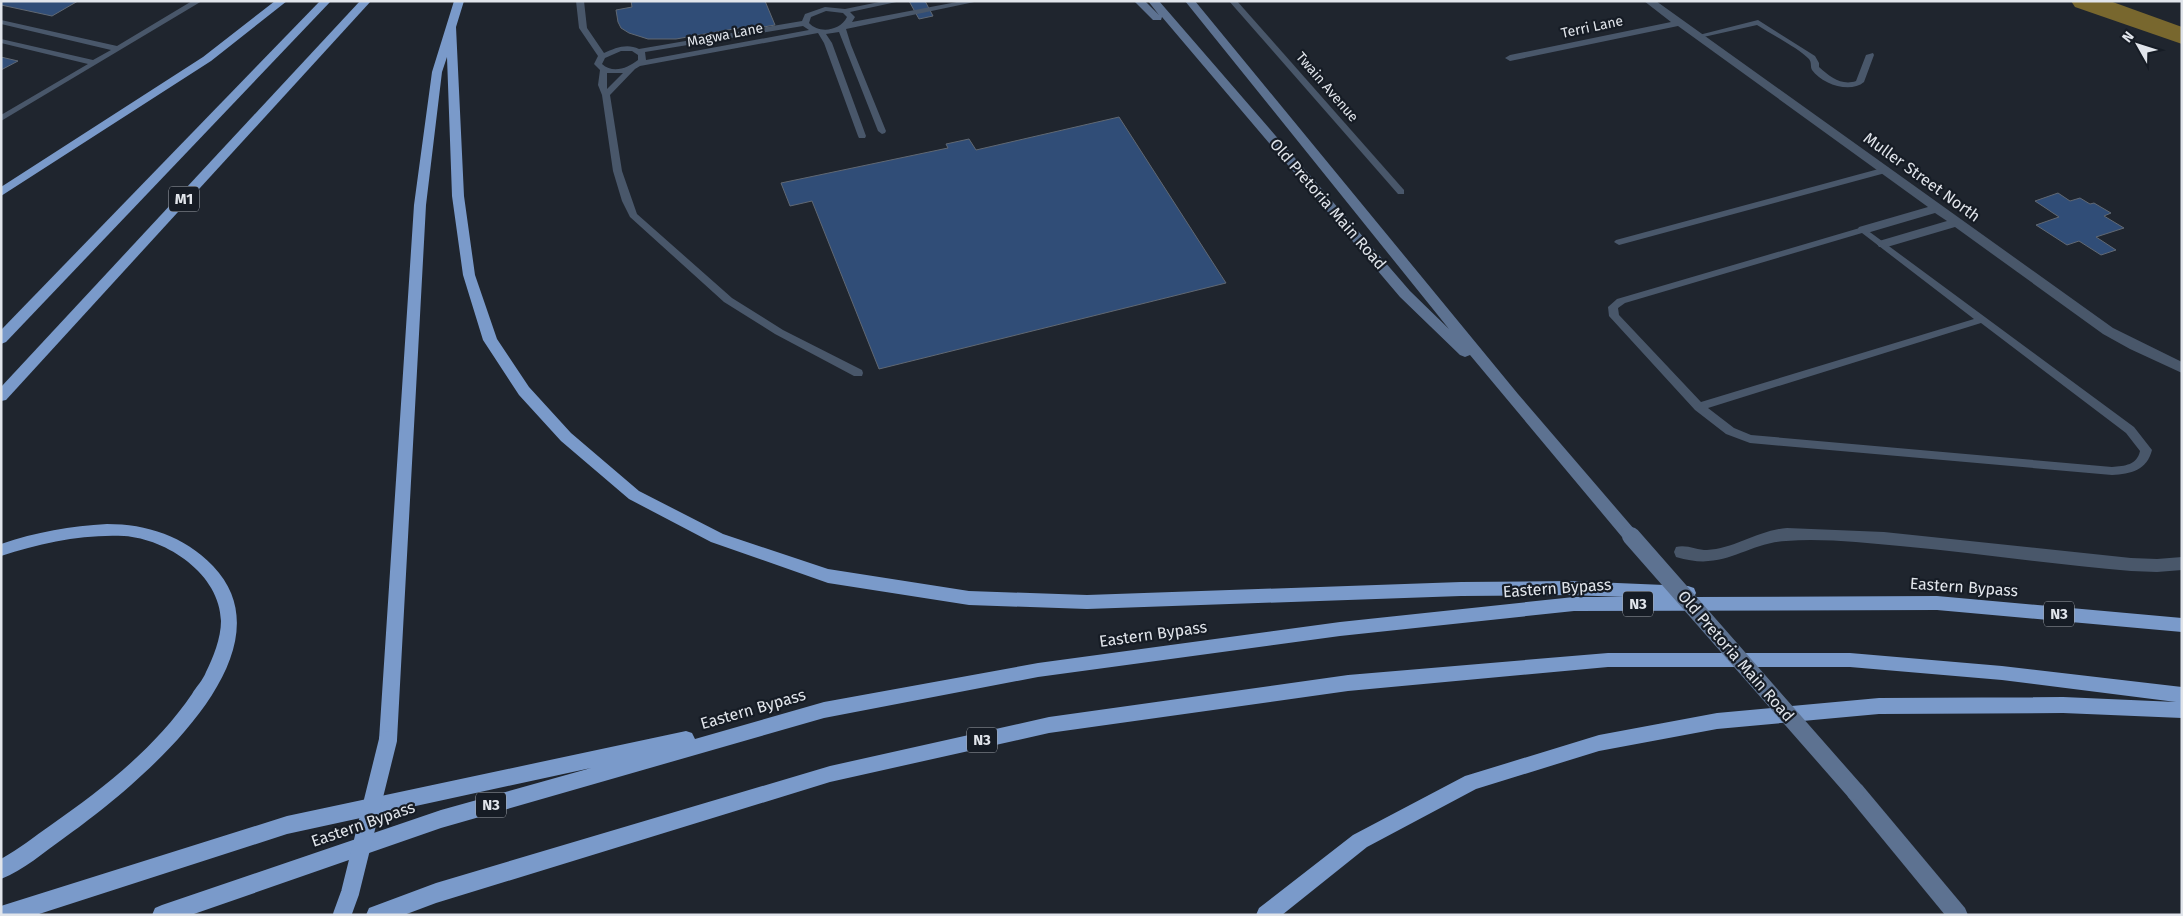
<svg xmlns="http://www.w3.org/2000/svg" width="2183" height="916" viewBox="0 0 2183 916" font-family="'Fira Sans',sans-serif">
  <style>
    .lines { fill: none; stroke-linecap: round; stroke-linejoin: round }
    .river { fill: #78672e; fill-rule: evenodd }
    .building { fill: #304d77; stroke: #606873 }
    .service { fill: #49576a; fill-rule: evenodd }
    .minor { fill: #49576a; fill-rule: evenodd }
    .secondary { fill: #5d7291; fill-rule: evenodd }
    .motorway { fill: #7a9aca; fill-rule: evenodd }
    .secondary-bridge-far1 { stroke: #5d7291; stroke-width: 14 }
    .secondary-bridge { stroke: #5d7291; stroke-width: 18 }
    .motorway-bridge { stroke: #7a9aca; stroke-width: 18 }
    .labels { text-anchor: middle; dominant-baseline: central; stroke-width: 4.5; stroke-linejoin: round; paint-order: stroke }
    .far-street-label { font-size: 14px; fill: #e1e5eb; stroke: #161c25 }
    .shield { fill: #161c25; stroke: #a4a9b0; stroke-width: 1 }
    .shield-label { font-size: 15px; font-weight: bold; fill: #e1e5eb }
    .street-label { font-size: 16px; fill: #e1e5eb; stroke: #161c25 }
  </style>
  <rect width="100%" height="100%" fill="#1f252e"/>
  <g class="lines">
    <polygon class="river" points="2071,1 2110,1 2182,27 2182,44 2075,7"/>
  </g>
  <g class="building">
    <polygon points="1,1 78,1 52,16 1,5"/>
    <polygon points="631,1 765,1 775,25 746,30 745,27 676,39 648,39 629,33 621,28 618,22 616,10 632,7"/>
    <polygon points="909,1 925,1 933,16 919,19"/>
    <polygon points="1,57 18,61 1,70"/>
    <polygon points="1119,117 1226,283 879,369 812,201 790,206 781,183 948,148 946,144 969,139 976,150"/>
    <polygon points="2058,193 2070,201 2080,198 2090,204 2094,203 2111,213 2104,216 2124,228 2096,237 2116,250 2101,255 2079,241 2067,245 2036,225 2059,217 2035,201"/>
  </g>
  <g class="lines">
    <g class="service">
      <polygon points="192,1 202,1 1,121 1,115 88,64 1,43 1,39 93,60 111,50 1,24 1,20 117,46"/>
      <path d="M576,1H584L587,28L604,53C615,48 627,43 639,49L802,21L805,14L825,7L845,9L884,1H901L850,12L855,17L852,22L962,1H979L846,29L851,45L886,131L885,133L882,134L878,131L839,32L826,34L832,43L866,136L865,138H859L858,136L824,43L818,33L640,66L635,69L610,95L622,171L637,214L732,298L783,330L862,370L863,373L862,376H854L775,334L724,302L630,217L622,201L613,171L602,95L598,85L600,70L594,64L598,56L579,28ZM826,11L843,13L847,17C840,31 819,34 809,23L811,17ZM803,26L809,30L646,60L645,52ZM621,51H632L638,55V60C628,68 613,74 602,64L605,58ZM607,73H623L607,89Z"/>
      <polygon points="1229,1 1237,1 1404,190 1404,194 1398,194"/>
      <path d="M1758,20L1815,56L1819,63V67C1830,77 1842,86 1856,81L1866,55L1873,53L1874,55L1864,82C1850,94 1822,84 1812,70C1810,66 1812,63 1809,59C1798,48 1771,34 1757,25L1699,38L1695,36Z"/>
      <polygon points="1886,167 1889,168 1889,172 1619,245 1614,242 1616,240"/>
      <path d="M1863,227L2134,427L2152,450C2147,470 2131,474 2112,475L1750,443L1726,434L1695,410L1609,316L1608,307L1617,299ZM1862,233L1974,319L1701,402L1619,315L1618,308L1625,303ZM1981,323L2126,433L2140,451C2137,465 2125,466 2112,467L1751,435L1734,428L1708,408Z"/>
    </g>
    <g class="minor">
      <polygon points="1644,1 1656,1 2113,328 2182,362 2182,373 2130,349 2103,334 1955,227 1887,247 1879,247 1877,244 1879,241 1947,221 1935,213 1867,233 1859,233 1857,230 1859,227 1928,207 1678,26 1510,61 1505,58 1510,55 1671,22"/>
      <path d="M1787,528L1884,532L2131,558L2157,559L2182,557V570L2157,572L2131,571C2054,565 1977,553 1900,546C1863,543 1824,538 1786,541C1743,544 1725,572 1676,557L1674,552L1676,547C1686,544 1697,550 1707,550C1734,549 1759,530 1787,528Z"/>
    </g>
    <g class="secondary">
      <polygon points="1134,1 1145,1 1159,15 1148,1 1159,1 1410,291 1449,329 1185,1 1195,1 1518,394 1634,529 1636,533 1634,537 1628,539 1622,537 1470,355 1465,357 1460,355 1400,297 1162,17 1161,20 1153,20"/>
      <polygon points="1855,782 1862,785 1965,908 1968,915 1945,915 1848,797 1846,791 1848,785"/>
    </g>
    <g class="motorway">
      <polygon points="275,1 287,1 211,61 1,196 1,187 203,57"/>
      <polygon points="320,1 331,1 6,342 1,344 1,330"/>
      <polygon points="360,1 371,1 6,400 1,401 1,387"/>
      <polygon points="454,1 464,1 456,27 464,196 475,275 497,339 529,387 571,433 639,491 723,534 828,569 969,591 1087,595 1461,582 1570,581 1688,586 1694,588 1696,593 1694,597 1937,596 2182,618 2182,632 1937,610 1574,611 1340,636 1038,677 824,718 441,828 191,915 152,915 155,908 162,905 441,810 591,768 287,834 36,915 1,915 1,906 4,905 287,816 686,731 692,733 695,739 824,702 1038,663 1340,622 1574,597 1625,597 1570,595 1461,596 1087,609 969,605 828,583 711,542 629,499 561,441 519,395 483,340 463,275 452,196 447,57 442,72 426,205 397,740 394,746 388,748 382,746 379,740 414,205 432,72"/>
      <path d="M107,524C147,524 184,536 213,566C299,656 130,791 64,838C44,852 24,870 1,879V859C19,849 35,836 51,825C104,788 155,748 192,694C196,687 203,680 206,672C213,658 221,638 221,621C220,574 167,539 124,536C83,534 40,543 1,556V544C36,532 71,526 107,524Z"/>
      <polygon points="1608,653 1850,653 2002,666 2182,687 2182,718 2063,713 1879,714 1717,729 1599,751 1476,789 1367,847 1282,915 1256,915 1259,908 1353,835 1465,776 1599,735 1717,713 1879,698 2063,697 2176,702 2002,680 1850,667 1608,667 1348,691 1049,733 830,782 436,903 404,915 366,915 369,908 436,883 830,766 1049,717 1348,675"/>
    </g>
    <polyline class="secondary-bridge-far1" points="1628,533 1632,538"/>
    <polyline class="secondary-bridge" points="1631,536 1855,791"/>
    <polyline class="motorway-bridge" points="342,915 350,893 388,740"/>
  </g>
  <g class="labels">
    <g class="far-street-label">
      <text transform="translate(1592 27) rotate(-12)">Terri Lane</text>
      <text transform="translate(725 35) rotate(-11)">Magwa Lane</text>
      <text transform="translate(1327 87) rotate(49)">Twain Avenue</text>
    </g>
    <g class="shield">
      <rect x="169" y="186.5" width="30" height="25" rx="4"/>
      <rect x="1623" y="591.5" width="30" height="25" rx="4"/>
      <rect x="2044" y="601.5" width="30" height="25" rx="4"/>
      <rect x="967" y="727.5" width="30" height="25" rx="4"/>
      <rect x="476" y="792.5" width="30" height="25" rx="4"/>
    </g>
    <g class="shield-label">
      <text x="184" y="199">M1</text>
      <text x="1638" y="604">N3</text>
      <text x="2059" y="614">N3</text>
      <text x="982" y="740">N3</text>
      <text x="491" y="805">N3</text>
    </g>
    <g class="street-label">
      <text transform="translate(1922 177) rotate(36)">Muller Street North</text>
      <text transform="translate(1328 204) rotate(49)">Old Pretoria Main Road</text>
      <text transform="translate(1964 587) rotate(4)">Eastern Bypass</text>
      <text transform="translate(1557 588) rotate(-4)">Eastern Bypass</text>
      <text transform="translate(1153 634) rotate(-8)">Eastern Bypass</text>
      <text transform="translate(1736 656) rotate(49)">Old Pretoria Main Road</text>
      <text transform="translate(753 709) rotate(-16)">Eastern Bypass</text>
      <text transform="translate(363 824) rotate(-19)">Eastern Bypass</text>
    </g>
  </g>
  <rect width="2183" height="916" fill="none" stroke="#e1e5eb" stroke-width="5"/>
  <g transform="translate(2138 45) rotate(309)" stroke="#161c25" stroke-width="4" paint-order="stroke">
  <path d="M0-4L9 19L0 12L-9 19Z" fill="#e1e5eb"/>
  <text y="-8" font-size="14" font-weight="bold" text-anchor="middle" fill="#e1e5eb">N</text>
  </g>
</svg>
